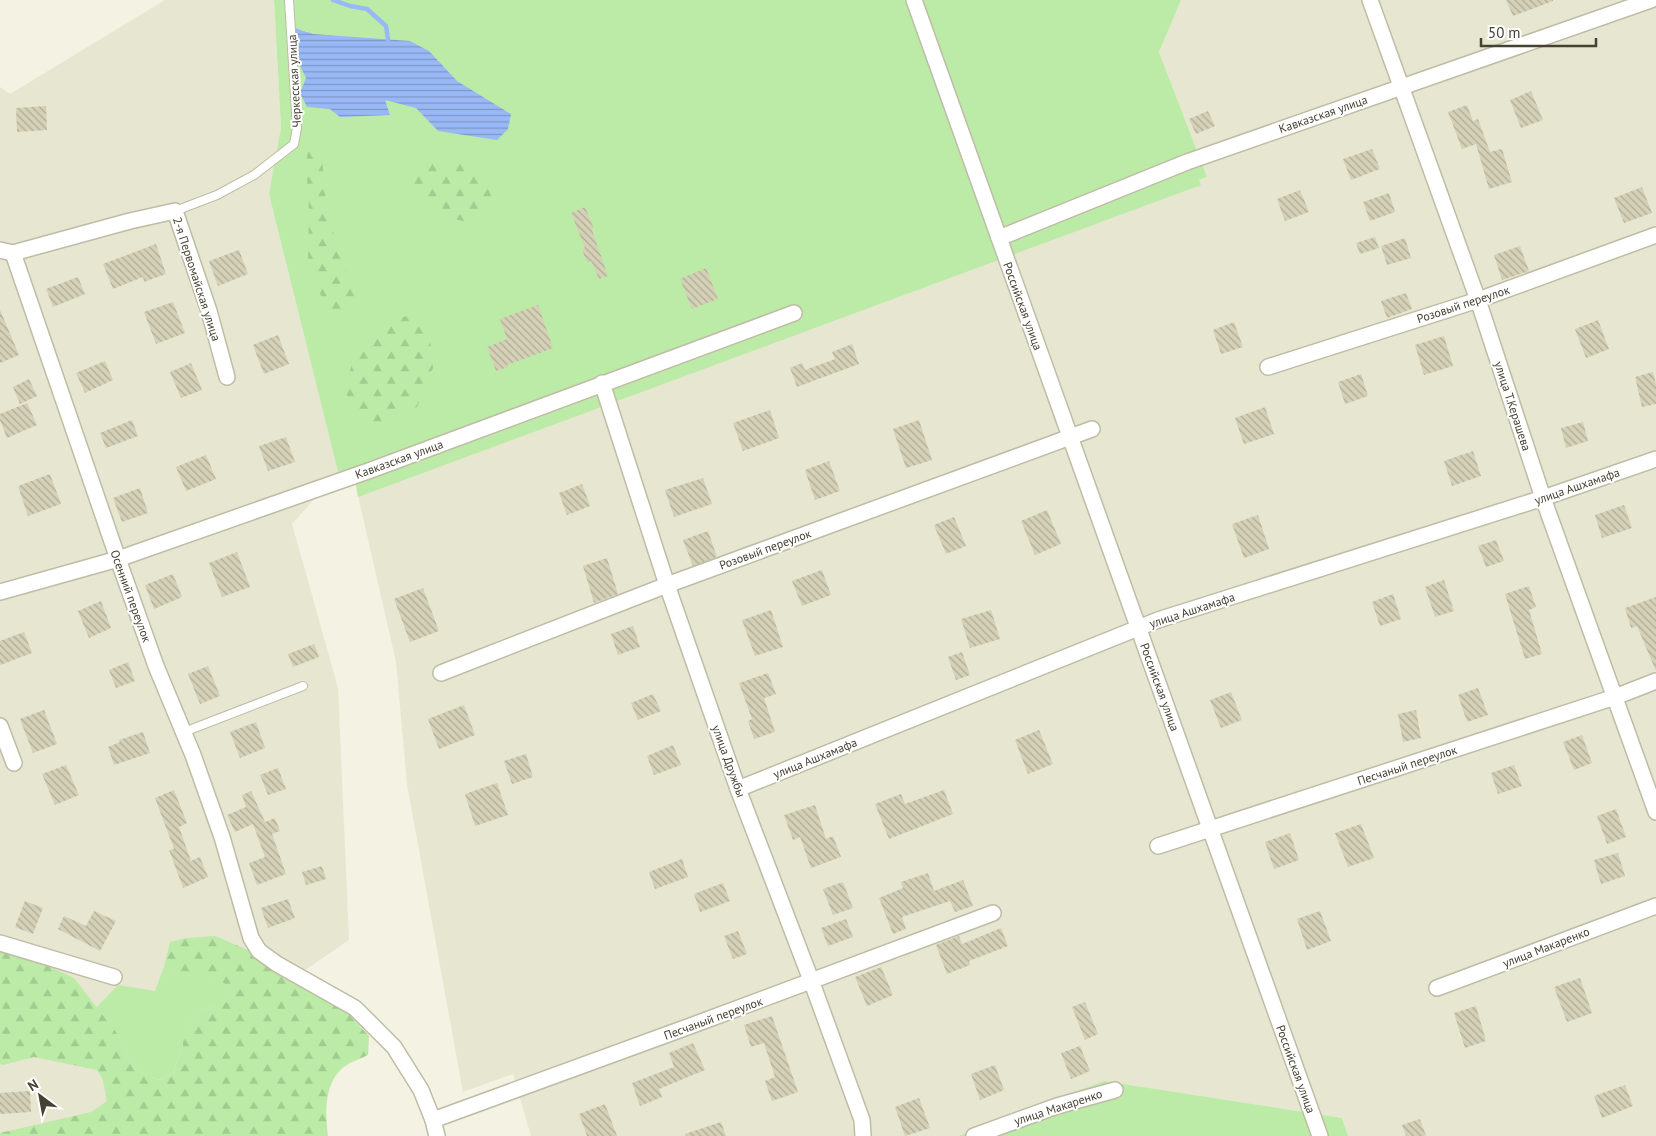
<svg xmlns="http://www.w3.org/2000/svg" width="1656" height="1136" viewBox="0 0 1656 1136" font-family="'PT Sans',sans-serif">
  <style>
    .residential { fill: #e7e6d0 }
    .green { fill: #bbeba7; fill-rule: evenodd }
    .forest { fill: url(#forest-firs) }
    .water { fill: url(#water-rules) }
    .lines { fill: none; stroke-linecap: round; stroke-linejoin: round }
    .stream { stroke: #99b8f6; stroke-width: 4.5 }
    .building { fill: url(#building-back-hatch) }
    .service-casing { stroke: #bfbca5; stroke-width: 10 }
    .minor-casing { stroke: #bfbca5; stroke-width: 18 }
    .service { stroke: #fff; stroke-width: 8 }
    .minor { stroke: #fff; stroke-width: 15 }
    .labels { text-anchor: middle; dominant-baseline: central; stroke-width: 4; stroke-linejoin: round; paint-order: stroke }
    .street-label { font-size: 12px; fill: #454232; stroke: #fff }
  </style>
  <defs>
    <pattern id="forest-firs" width="22" height="20" patternUnits="userSpaceOnUse" patternTransform="scale(1.25)"><rect width="22" height="20" fill="#bbeba7"/><path d="M5 1l3.5 6h-7zM16 11l3.5 6h-7z" fill="#a2cb90"/></pattern>
    <pattern id="water-rules" width="6" height="5" patternUnits="userSpaceOnUse" patternTransform="scale(1.25)"><rect width="6" height="5" fill="#99b8f6"/><path d="M0 2.5h6" fill="none" stroke="#7f97c8"/></pattern>
    <pattern id="building-back-hatch" width="6" height="6" patternUnits="userSpaceOnUse" patternTransform="scale(1.25)"><rect width="6" height="6" fill="#d5d1b7"/><path d="M-1 5l2 2M0 0l6 6M5-1l2 2" fill="none" stroke="#afab95"/></pattern>
  </defs>
  <rect width="100%" height="100%" fill="#f3f2e3"/>
  <g class="residential">
    <polygon points="165,0 274,0 281,127 269,194 338,472 292,524 338,688 349,940 63,1136 0,1136 0,87 10,94"/>
    <polygon points="1181,0 1656,0 1656,1136 1348,1136 1342,1118 1104,1081 958,1136 531,1136 513,1074 463,1092 407,784 396,662 357,491 514,427 1207,177 1159,52"/>
  </g>
  <g class="green">
    <path d="M274,0H1181L1159,52L1207,177L1199,180L1201,185L358,497L353,468L338,472L269,194L281,127ZM295,28L308,32L305,75L297,60Z"/>
    <polygon points="164,967 178,976 213,976 235,991 227,1002 197,1013 183,1030 183,1045 173,1073 159,1080 136,1070 119,1036 96,1008 118,985 155,991"/>
    <polygon points="1104,1081 1342,1118 1348,1136 958,1136"/>
  </g>
  <g class="forest">
    <polygon points="308,150 322,159 327,214 344,265 356,294 345,315 332,328 308,258 309,211 306,164"/>
    <path d="M427,159C458,159 468,165 491,186L490,210L467,222L433,214L400,179L411,169Z"/>
    <polygon points="427,310 433,368 417,407 381,425 356,423 345,389 355,353 376,325"/>
    <path d="M215,936L255,953L346,1011L369,1036L368,1055C360,1059 350,1062 344,1067C324,1082 325,1114 328,1136H0V1133L91,1112L107,1101L103,1080L97,1070L34,1057L3,1065L0,1064V948L39,962L74,978L119,1036L136,1070L159,1080L173,1073L183,1045V1030L197,1013L227,1002L235,991L213,976H178L164,967L170,942L187,938Z"/>
  </g>
  <polygon class="water" points="295,28 313,34 410,41 429,51 457,81 511,114 508,129 497,140 438,131 416,108 385,100 390,115 340,117 330,109 307,107 300,93 306,78 297,60"/>
  <g class="lines">
    <polyline class="stream" points="333,0 350,6 367,9 386,26 388,40"/>
  </g>
  <g class="building">
    <polygon points="1506,0 1553,0 1553,1 1513,16"/>
    <polygon points="1531,91 1543,120 1521,128 1510,100"/>
    <polygon points="1467,105 1473,121 1478,119 1490,152 1502,149 1512,182 1489,189 1476,144 1462,149 1448,112"/>
    <polygon points="46,106 47,130 17,132 16,108"/>
    <polygon points="1208,111 1215,126 1196,134 1189,119"/>
    <polygon points="1372,149 1380,169 1351,180 1343,159"/>
    <polygon points="1642,187 1652,213 1624,223 1614,198"/>
    <polygon points="1300,190 1309,212 1285,221 1277,199"/>
    <polygon points="1389,193 1395,212 1370,221 1363,202"/>
    <polygon points="585,207 594,229 592,230 608,276 599,279 591,261 587,263 582,249 585,248 571,213"/>
    <polygon points="1375,237 1379,248 1360,254 1356,243"/>
    <polygon points="1405,238 1411,258 1387,265 1381,246"/>
    <polygon points="156,244 166,274 144,282 143,277 113,289 103,264"/>
    <polygon points="1520,246 1529,271 1502,280 1494,255"/>
    <polygon points="239,250 248,274 218,286 209,261"/>
    <polygon points="706,268 718,299 692,309 680,279"/>
    <polygon points="78,277 85,294 53,307 46,289"/>
    <polygon points="1406,293 1412,309 1387,318 1381,301"/>
    <polygon points="173,302 185,333 156,344 144,312"/>
    <polygon points="538,305 553,348 507,365 508,367 496,371 487,347 507,339 500,319"/>
    <polygon points="0,310 19,355 0,363"/>
    <polygon points="1598,320 1609,349 1586,358 1575,329"/>
    <polygon points="1234,322 1243,347 1221,354 1213,330"/>
    <polygon points="278,335 289,364 264,374 253,345"/>
    <polygon points="1444,336 1453,366 1424,375 1415,345"/>
    <polygon points="852,344 859,364 797,387 790,368 802,363 805,370 835,359 832,352"/>
    <polygon points="105,361 113,380 85,393 76,373"/>
    <polygon points="191,363 202,390 181,398 170,372"/>
    <polygon points="1653,372 1656,384 1656,404 1642,407 1635,377"/>
    <polygon points="1361,374 1368,396 1345,404 1338,382"/>
    <polygon points="29,379 37,396 20,404 13,387"/>
    <polygon points="27,403 37,425 7,438 0,420 0,414"/>
    <polygon points="1265,407 1274,434 1244,444 1235,418"/>
    <polygon points="770,410 779,438 743,451 733,423"/>
    <polygon points="132,420 138,436 106,448 100,433"/>
    <polygon points="919,420 932,460 906,468 893,429"/>
    <polygon points="1583,422 1588,441 1566,448 1561,428"/>
    <polygon points="286,437 295,462 268,471 259,446"/>
    <polygon points="1473,451 1481,476 1452,486 1444,461"/>
    <polygon points="206,455 216,479 186,491 176,467"/>
    <polygon points="829,461 840,491 815,500 805,470"/>
    <polygon points="50,474 61,504 28,516 18,486"/>
    <polygon points="703,478 712,504 674,517 665,490"/>
    <polygon points="582,484 590,506 567,515 559,493"/>
    <polygon points="140,488 148,513 122,522 113,498"/>
    <polygon points="1624,505 1632,528 1602,538 1595,515"/>
    <polygon points="1047,510 1061,544 1035,555 1021,521"/>
    <polygon points="1258,515 1269,549 1244,558 1232,524"/>
    <polygon points="954,517 966,546 946,554 934,525"/>
    <polygon points="708,531 717,557 693,566 683,540"/>
    <polygon points="1496,540 1504,561 1486,567 1478,546"/>
    <polygon points="237,552 250,587 222,597 209,563"/>
    <polygon points="607,558 618,594 594,603 583,566"/>
    <polygon points="822,570 831,595 802,606 792,581"/>
    <polygon points="173,574 182,597 154,609 145,585"/>
    <polygon points="1444,580 1454,611 1435,617 1425,587"/>
    <polygon points="1529,586 1536,607 1529,610 1542,654 1525,659 1505,594"/>
    <polygon points="423,588 439,631 410,642 394,599"/>
    <polygon points="1393,594 1401,619 1380,626 1372,602"/>
    <polygon points="1656,597 1656,671 1637,626 1631,628 1625,608"/>
    <polygon points="101,601 111,628 89,638 78,611"/>
    <polygon points="771,610 783,647 755,656 742,620"/>
    <polygon points="991,610 1000,639 970,648 961,619"/>
    <polygon points="633,626 640,647 618,655 611,634"/>
    <polygon points="24,632 32,653 0,665 0,641"/>
    <polygon points="314,644 319,657 293,667 288,654"/>
    <polygon points="962,652 970,675 956,680 948,657"/>
    <polygon points="128,662 135,681 116,688 109,670"/>
    <polygon points="208,666 220,696 200,704 188,674"/>
    <polygon points="768,673 776,694 764,698 775,732 754,739 748,721 752,719 739,683"/>
    <polygon points="1478,688 1488,715 1467,722 1458,695"/>
    <polygon points="1231,692 1242,720 1221,728 1210,700"/>
    <polygon points="653,694 661,711 638,720 631,703"/>
    <polygon points="464,705 475,735 439,749 428,719"/>
    <polygon points="44,710 57,744 33,753 20,719"/>
    <polygon points="1416,710 1421,738 1403,742 1398,714"/>
    <polygon points="256,722 265,748 240,758 230,732"/>
    <polygon points="1039,730 1053,764 1028,774 1015,740"/>
    <polygon points="143,732 150,753 114,765 108,747 120,742 119,740"/>
    <polygon points="1582,735 1592,763 1574,770 1563,742"/>
    <polygon points="673,745 681,765 654,775 647,756"/>
    <polygon points="526,754 533,777 512,784 504,761"/>
    <polygon points="66,765 79,795 55,805 42,774"/>
    <polygon points="1514,765 1522,786 1498,794 1491,773"/>
    <polygon points="278,768 286,789 268,795 260,775"/>
    <polygon points="497,783 508,815 475,826 465,794"/>
    <polygon points="174,790 187,823 179,827 191,861 200,857 208,877 183,888 169,850 174,849 155,798"/>
    <polygon points="944,790 953,814 889,839 875,804 901,794 905,804"/>
    <polygon points="251,791 265,822 275,818 280,831 272,834 286,874 257,885 249,863 265,857 253,824 235,832 227,815 246,807 242,795"/>
    <polygon points="815,805 826,839 833,836 841,857 811,868 800,837 793,840 784,815"/>
    <polygon points="1616,809 1626,837 1607,844 1597,816"/>
    <polygon points="1361,824 1374,858 1348,867 1335,833"/>
    <polygon points="1290,833 1299,860 1274,869 1265,842"/>
    <polygon points="1618,853 1625,876 1601,884 1594,860"/>
    <polygon points="682,859 688,877 655,889 649,872"/>
    <polygon points="322,866 326,879 306,885 302,872"/>
    <polygon points="928,873 934,891 963,880 973,906 955,912 950,901 902,917 906,929 893,934 879,898 903,888 901,882"/>
    <polygon points="843,882 853,908 833,915 823,889"/>
    <polygon points="723,883 730,901 700,912 694,894"/>
    <polygon points="288,899 295,918 268,928 261,908"/>
    <polygon points="25,901 43,908 33,934 15,927"/>
    <polygon points="94,911 116,921 100,951 58,929 64,916 86,926"/>
    <polygon points="1320,911 1331,941 1307,950 1297,919"/>
    <polygon points="846,919 853,937 828,946 821,928"/>
    <polygon points="1001,928 1008,946 969,961 970,965 947,974 936,945 959,936 962,944"/>
    <polygon points="738,931 747,954 733,959 724,936"/>
    <polygon points="881,967 893,995 867,1006 855,977"/>
    <polygon points="1580,978 1592,1013 1567,1022 1554,987"/>
    <polygon points="1085,1002 1098,1034 1085,1040 1072,1007"/>
    <polygon points="1476,1006 1486,1041 1465,1048 1454,1013"/>
    <polygon points="772,1016 798,1092 772,1101 765,1081 775,1077 764,1043 751,1047 744,1025"/>
    <polygon points="693,1043 705,1070 659,1089 662,1097 640,1106 632,1083 674,1067 669,1053"/>
    <polygon points="1080,1046 1090,1071 1071,1079 1061,1053"/>
    <polygon points="995,1065 1004,1090 980,1100 971,1074"/>
    <polygon points="1625,1085 1633,1106 1602,1118 1594,1096"/>
    <polygon points="30,1091 31,1112 0,1114 0,1093"/>
    <polygon points="919,1098 930,1128 905,1136 895,1107"/>
    <polygon points="605,1104 617,1136 587,1136 579,1114"/>
    <polygon points="1420,1119 1426,1136 1406,1136 1402,1125"/>
    <polygon points="721,1122 726,1136 686,1136 685,1134"/>
  </g>
  <g class="lines">
    <defs>
      <g id="service">
        <polyline points="175,211 217,195 254,175 294,144 297,128 289,0"/>
        <polyline points="184,732 303,686"/>
      </g>
      <g id="minor">
        <polyline points="914,0 1320,1136"/>
        <polyline points="1370,0 1478,300 1543,498 1656,812"/>
        <polyline points="999,238 1187,162 1651,0"/>
        <polyline points="0,250 13,253 130,221 175,211 209,311 227,377"/>
        <polyline points="13,253 118,559 156,666 193,755 222,837 251,938 259,951 277,964 355,1008 394,1047 421,1090 433,1120 437,1136"/>
        <polyline points="1268,367 1478,300 1656,235"/>
        <polyline points="602,383 667,585 738,789 811,980 862,1120 863,1136"/>
        <polyline points="0,592 118,559 371,470 794,313"/>
        <polyline points="441,673 667,585 1092,429"/>
        <polyline points="0,726 14,763"/>
        <polyline points="738,789 1158,620 1543,498 1656,459"/>
        <polyline points="1158,846 1615,697 1656,681"/>
        <polyline points="0,943 114,977"/>
        <polyline points="1437,988 1656,906"/>
        <polyline points="433,1120 693,1025 993,913"/>
        <polyline points="974,1136 1057,1106 1115,1090"/>
      </g>
    </defs>
    <use href="#service" class="service-casing"/>
    <use href="#minor" class="minor-casing"/>
    <use href="#service" class="service"/>
    <use href="#minor" class="minor"/>
  </g>
  <g class="labels">
    <g class="street-label">
      <text transform="translate(294 81) rotate(-93)">Черкесская улица</text>
      <text transform="translate(1323 114) rotate(-19)">Кавказcкая улица</text>
      <text transform="translate(197 279) rotate(72)">2-я Первомайская улица</text>
      <text transform="translate(1463 304) rotate(-18)">Розовый переулок</text>
      <text transform="translate(1023 306) rotate(70)">Российская улица</text>
      <text transform="translate(1513 406) rotate(72)">улица Т.Керашева</text>
      <text transform="translate(399 459) rotate(-20)">Кавказcкая улица</text>
      <text transform="translate(1577 486) rotate(-19)">улица Ашхамафа</text>
      <text transform="translate(765 549) rotate(-20)">Розовый переулок</text>
      <text transform="translate(131 596) rotate(70)">Осенний переулок</text>
      <text transform="translate(1192 610) rotate(-18)">улица Ашхамафа</text>
      <text transform="translate(1160 687) rotate(70)">Российская улица</text>
      <text transform="translate(815 758) rotate(-22)">улица Ашхамафа</text>
      <text transform="translate(729 761) rotate(70)">улица Дружбы</text>
      <text transform="translate(1407 765) rotate(-18)">Песчаный переулок</text>
      <text transform="translate(1546 947) rotate(-21)">улица Макаренко</text>
      <text transform="translate(713 1018) rotate(-20)">Песчаный переулок</text>
      <text transform="translate(1296 1069) rotate(70)">Российская улица</text>
      <text transform="translate(1058 1107) rotate(-18)">улица Макаренко</text>
    </g>
  </g>
  <g transform="translate(40 1096) rotate(328)" stroke="#ffffff" stroke-width="4" paint-order="stroke">
  <path d="M0-4L9 19L0 12L-9 19Z" fill="#454232"/>
  <text y="-8" font-size="14" font-weight="bold" text-anchor="middle" fill="#454232">N</text>
  </g>
  <path d="M1481 38v8h115v-8" fill="none" stroke="#454232" stroke-width="2.5"/>
  <text x="1488" y="38" font-size="15" fill="#454232" stroke="#ffffff" stroke-width="4" paint-order="stroke">50 m</text>
</svg>
